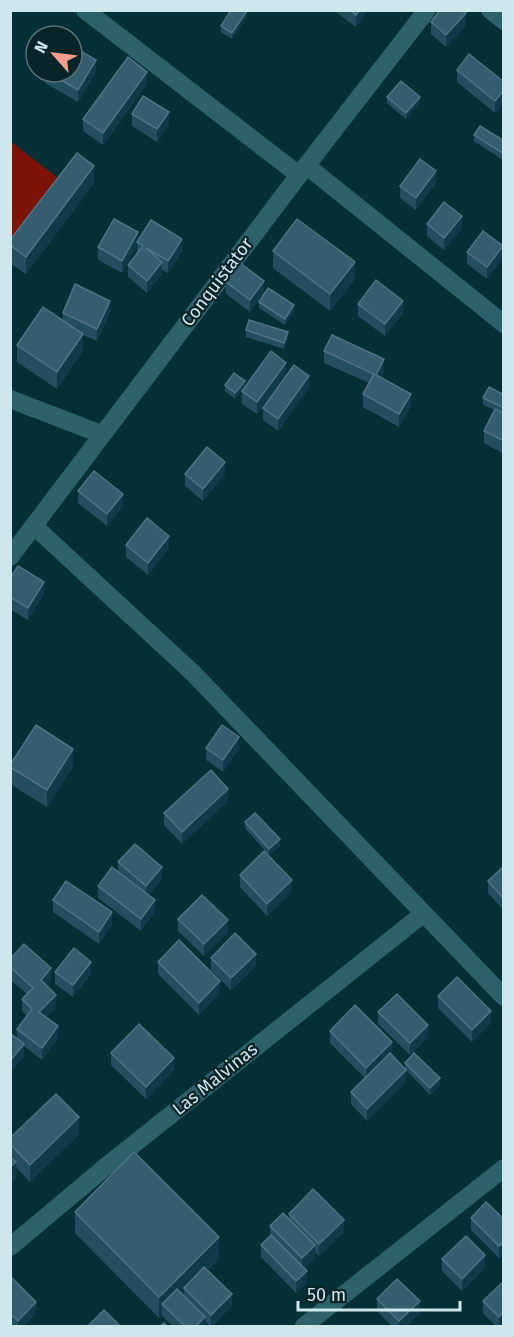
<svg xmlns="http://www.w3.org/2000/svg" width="514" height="1337" viewBox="0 0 514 1337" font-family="'Fira Sans',sans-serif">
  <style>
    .green { fill: #7d1307 }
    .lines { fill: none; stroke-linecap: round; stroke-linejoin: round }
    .street { stroke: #2d626b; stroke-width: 18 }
    .wall { fill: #224e60 }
    .shaded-wall { fill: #0e3a49 }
    .building { fill: #345e70; stroke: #4c7483; stroke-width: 1.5 }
    .labels { text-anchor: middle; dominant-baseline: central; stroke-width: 4.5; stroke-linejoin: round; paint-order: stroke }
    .street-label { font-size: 18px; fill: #cde7ec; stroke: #072429 }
  </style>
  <rect width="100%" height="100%" fill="#032f36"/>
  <polygon class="green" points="10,141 62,181 10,247"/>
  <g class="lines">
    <g class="street">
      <polyline points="85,10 299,175"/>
      <polyline points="490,10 504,21"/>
      <polyline points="307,166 504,324"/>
      <polyline points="10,399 101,434"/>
      <polyline points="34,526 193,673 504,997"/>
      <polyline points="10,557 299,175 427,10"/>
      <polyline points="10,1247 109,1164 423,914"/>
      <polyline points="304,1326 504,1168"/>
    </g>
  </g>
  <g class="wall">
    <polygon points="333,10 368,10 356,27"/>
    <polygon points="247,17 232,39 221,32 221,26"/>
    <polygon points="431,22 466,25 446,47 431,34"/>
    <polygon points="457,70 504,82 504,102 495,113 457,82"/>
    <polygon points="45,72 96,72 78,102 45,83"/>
    <polygon points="147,84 103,145 83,131 83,119"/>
    <polygon points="387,97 420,103 406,119 387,103"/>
    <polygon points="132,114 169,124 157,142 132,126"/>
    <polygon points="474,135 504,141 504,161 474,141"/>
    <polygon points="94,183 26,274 10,263 10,240"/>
    <polygon points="436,183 416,210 400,198 400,186"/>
    <polygon points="427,224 462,228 444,250 427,236"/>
    <polygon points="138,242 182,251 168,273 162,270 162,274 147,293 128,277 128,265 137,254 137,245 122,273 98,260 98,247"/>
    <polygon points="273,251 355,279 330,311 273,268"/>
    <polygon points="467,252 503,258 487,279 467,264"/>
    <polygon points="226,282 264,293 294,311 285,325 259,308 259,302 262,296 250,312 226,294"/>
    <polygon points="358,304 403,313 385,336 358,316"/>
    <polygon points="63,313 110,313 97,341 83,335 83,351 57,389 17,362 17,345 63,321"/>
    <polygon points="246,330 288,338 284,349 246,337"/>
    <polygon points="324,351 384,371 381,377 411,406 399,427 363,407 363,394 369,383 324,363"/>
    <polygon points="286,375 257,414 242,404 242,391"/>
    <polygon points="225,385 245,387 235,399 225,391"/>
    <polygon points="309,388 278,431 263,420 263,408"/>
    <polygon points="504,395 504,454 484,443 484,431 495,410 483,405 483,398"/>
    <polygon points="185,474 225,474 203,501 185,486"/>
    <polygon points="78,491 123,506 107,526 78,503"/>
    <polygon points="126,545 169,548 148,575 126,557"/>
    <polygon points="10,578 44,594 28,620 10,609"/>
    <polygon points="206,748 239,749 223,772 206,760"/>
    <polygon points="10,765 73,766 47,807 10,784"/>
    <polygon points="228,801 182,844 164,825 164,813"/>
    <polygon points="245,822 280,846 269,855 245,828"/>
    <polygon points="118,862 162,879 149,895 155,912 141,931 98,898 98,886 118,872"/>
    <polygon points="504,866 504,911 488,893 488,881"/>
    <polygon points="240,875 292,892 267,916 240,887"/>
    <polygon points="53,900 112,924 99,944 53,912"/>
    <polygon points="178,919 228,932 204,956 178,931"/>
    <polygon points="211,958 256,966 231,990 211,970"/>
    <polygon points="10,959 51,980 46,986 56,1007 46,1017 58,1038 42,1060 24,1046 24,1057 17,1038 17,1029 27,1016 22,1011 22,999 27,994 10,980"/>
    <polygon points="158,962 220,993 199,1015 158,974"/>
    <polygon points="55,972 91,974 73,997 55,984"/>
    <polygon points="438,996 491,1023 472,1042 438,1008"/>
    <polygon points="378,1012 428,1037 410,1055 378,1024"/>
    <polygon points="330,1031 392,1054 391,1055 405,1068 405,1063 440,1085 430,1095 406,1070 406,1082 367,1121 351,1104 351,1092 365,1078 330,1043"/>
    <polygon points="111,1053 174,1070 146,1099 111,1065"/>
    <polygon points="79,1134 30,1182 16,1167 16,1179 10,1184 10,1138"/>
    <polygon points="75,1212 219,1258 208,1270 232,1306 212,1326 210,1326 205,1321 205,1326 173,1326 162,1316 159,1318 75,1233"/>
    <polygon points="289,1214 344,1232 319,1256 315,1252 315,1258 304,1268 307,1283 296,1293 261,1257 261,1245 270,1236 270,1226 289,1220"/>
    <polygon points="471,1218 504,1219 504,1254 499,1258 471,1230"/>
    <polygon points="442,1259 485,1268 462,1291 442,1271"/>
    <polygon points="10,1276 36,1314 24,1326 12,1326 10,1325"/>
    <polygon points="504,1281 504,1324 501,1326 496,1326 483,1313 483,1301"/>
    <polygon points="377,1299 420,1313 406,1326 392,1326 377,1311"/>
  </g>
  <g class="shaded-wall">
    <polygon points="360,10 368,10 356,27 356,15"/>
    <polygon points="247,11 247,17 232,39 232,33"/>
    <polygon points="466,13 466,25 446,47 446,35"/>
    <polygon points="96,60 96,72 78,102 78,90"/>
    <polygon points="147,72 147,84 103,145 103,133"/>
    <polygon points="504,90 504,102 495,113 495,101"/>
    <polygon points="420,97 420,103 406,119 406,113"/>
    <polygon points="169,112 169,124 157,142 157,129"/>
    <polygon points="94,166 94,183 26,274 26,257"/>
    <polygon points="436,171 436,183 416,210 416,198"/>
    <polygon points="462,216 462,228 444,250 444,238"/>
    <polygon points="138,232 137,245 122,273 122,261"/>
    <polygon points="182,239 182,251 168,273 168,261"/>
    <polygon points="503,246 503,258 487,279 487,267"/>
    <polygon points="162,262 162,274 147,293 147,281"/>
    <polygon points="355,262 355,279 330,311 330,294"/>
    <polygon points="264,281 264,293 250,312 250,300"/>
    <polygon points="110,301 110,313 97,341 97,329"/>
    <polygon points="403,301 403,313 385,336 385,324"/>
    <polygon points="294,305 294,311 285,325 285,319"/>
    <polygon points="288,332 288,338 284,349 284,343"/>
    <polygon points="83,334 83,351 57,389 57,372"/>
    <polygon points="384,359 384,371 376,387 376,375"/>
    <polygon points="286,363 286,375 257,414 257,402"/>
    <polygon points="309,376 309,388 278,431 278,419"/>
    <polygon points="245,381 245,387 235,399 235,393"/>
    <polygon points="411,394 411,406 399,427 399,414"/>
    <polygon points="225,462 225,474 203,501 203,489"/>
    <polygon points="123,494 123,506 107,526 107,514"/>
    <polygon points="169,536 169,548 148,575 148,563"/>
    <polygon points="44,582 44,594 28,620 28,608"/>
    <polygon points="239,737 239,749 223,772 223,760"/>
    <polygon points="73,749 73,766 47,807 47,790"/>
    <polygon points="228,789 228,801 182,844 182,832"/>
    <polygon points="280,839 280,846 269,855 269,849"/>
    <polygon points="162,867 162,879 146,898 146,886"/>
    <polygon points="292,880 292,892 267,916 267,904"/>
    <polygon points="155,900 155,912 141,931 141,919"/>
    <polygon points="112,912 112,924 99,944 99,932"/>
    <polygon points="228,920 228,932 204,956 204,944"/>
    <polygon points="256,954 256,966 231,990 231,978"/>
    <polygon points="91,962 91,974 73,997 73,985"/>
    <polygon points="51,968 51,980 41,993 41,980"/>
    <polygon points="220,981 220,993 199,1015 199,1003"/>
    <polygon points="56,995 56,1007 39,1024 39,1012"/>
    <polygon points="491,1011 491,1023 472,1042 472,1030"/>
    <polygon points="428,1025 428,1037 410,1055 410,1043"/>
    <polygon points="58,1026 58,1038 42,1060 42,1048"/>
    <polygon points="392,1042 392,1054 366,1080 366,1068"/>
    <polygon points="24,1044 24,1057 10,1073 10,1061"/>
    <polygon points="174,1058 174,1070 146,1099 146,1087"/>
    <polygon points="406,1070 406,1082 367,1121 367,1109"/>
    <polygon points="440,1078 440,1085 430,1095 430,1088"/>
    <polygon points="79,1117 79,1134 30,1182 30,1165"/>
    <polygon points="16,1162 16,1179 10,1184 10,1167"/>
    <polygon points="344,1220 344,1232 319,1256 319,1244"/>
    <polygon points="219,1237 219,1258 187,1291 184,1288 184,1294 168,1310 162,1304 162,1316 159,1318 159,1297"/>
    <polygon points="504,1242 504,1254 499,1258 499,1246"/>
    <polygon points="315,1245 315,1258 302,1271 302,1258"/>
    <polygon points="485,1255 485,1268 462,1291 462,1279"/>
    <polygon points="307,1271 307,1283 296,1293 296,1281"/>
    <polygon points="232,1294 232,1306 211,1326 211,1315"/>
    <polygon points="420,1301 420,1313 406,1326 399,1326 399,1321"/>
    <polygon points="36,1302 36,1314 24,1326 18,1326 18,1321"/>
    <polygon points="504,1312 504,1324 501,1326 499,1326 499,1317"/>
    <polygon points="205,1317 205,1326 196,1326"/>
  </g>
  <g class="building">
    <polygon points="231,10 247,11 232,33 221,26"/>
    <polygon points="350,10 360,10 356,15"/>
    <polygon points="440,10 463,10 466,13 446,35 431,22"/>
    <polygon points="72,46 96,60 78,90 48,72 72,72"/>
    <polygon points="469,54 504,82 504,90 495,101 457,70"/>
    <polygon points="128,57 147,72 103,133 83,119"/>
    <polygon points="401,81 420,97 406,113 387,97"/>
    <polygon points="143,96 169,112 157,129 132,114"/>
    <polygon points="480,126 504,141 504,154 474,135"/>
    <polygon points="77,153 94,166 26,257 10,245 10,240"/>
    <polygon points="420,159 436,171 416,198 400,186"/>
    <polygon points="444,202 462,216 444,238 427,224"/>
    <polygon points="114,219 138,232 122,261 98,247"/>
    <polygon points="297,219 355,262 330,294 273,251"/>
    <polygon points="151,220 182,239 168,261 146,248 162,262 147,281 128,265 143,246 137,242"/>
    <polygon points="483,231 503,246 487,267 467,252"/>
    <polygon points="240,263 264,281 250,300 226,282"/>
    <polygon points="376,280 403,301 385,324 358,304"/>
    <polygon points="75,284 110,301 97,329 63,313"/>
    <polygon points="268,288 294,305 285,319 259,302"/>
    <polygon points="43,307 83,334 57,372 17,345"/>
    <polygon points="249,320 288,332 284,343 246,330"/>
    <polygon points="332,335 384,359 376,375 411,394 399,414 363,394 374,374 324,351"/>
    <polygon points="271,351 286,363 257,402 242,391"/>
    <polygon points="294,365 309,376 278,419 263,408"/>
    <polygon points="234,373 245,381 235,393 225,385"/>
    <polygon points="489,387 504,395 504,408 483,398"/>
    <polygon points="495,409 504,413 504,441 484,431"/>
    <polygon points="207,447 225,462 203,489 185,474"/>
    <polygon points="94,471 123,494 107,514 78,491"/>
    <polygon points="147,518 169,536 148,563 126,545"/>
    <polygon points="18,566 44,582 28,608 10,597 10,578"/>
    <polygon points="36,725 73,749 47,790 10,767 10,765"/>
    <polygon points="222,725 239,737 223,760 206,748"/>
    <polygon points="211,770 228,789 182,832 164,813"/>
    <polygon points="255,813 280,839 269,849 245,822"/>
    <polygon points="135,844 162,867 146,886 118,862"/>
    <polygon points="264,851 292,880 267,904 240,875"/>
    <polygon points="504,866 504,899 488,881"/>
    <polygon points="112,867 155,900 141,919 98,886"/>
    <polygon points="66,881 112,912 99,932 53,900"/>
    <polygon points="202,895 228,920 204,944 178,919"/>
    <polygon points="235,933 256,954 231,978 211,958"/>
    <polygon points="179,940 220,981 199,1003 158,962"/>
    <polygon points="24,944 51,968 41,980 56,995 39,1012 58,1026 42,1048 17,1029 32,1009 22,999 33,988 10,967 10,959"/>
    <polygon points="74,948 91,962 73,985 55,972"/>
    <polygon points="457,977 491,1011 472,1030 438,996"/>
    <polygon points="397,994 428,1025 410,1043 378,1012"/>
    <polygon points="355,1005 392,1042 366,1068 330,1031"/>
    <polygon points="139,1024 174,1058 146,1087 111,1053"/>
    <polygon points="10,1033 24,1044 10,1061"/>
    <polygon points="390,1053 406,1070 367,1109 351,1092"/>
    <polygon points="414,1053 440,1078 430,1088 405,1063"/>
    <polygon points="56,1094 79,1117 30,1165 10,1144 10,1138"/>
    <polygon points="134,1152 219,1237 159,1297 75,1212"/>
    <polygon points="10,1157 16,1162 10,1167"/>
    <polygon points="313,1189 344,1220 319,1244 289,1214"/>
    <polygon points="486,1202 504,1219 504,1242 499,1246 471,1218"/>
    <polygon points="283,1213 315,1245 302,1258 270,1226"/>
    <polygon points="271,1235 307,1271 296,1281 261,1245"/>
    <polygon points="466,1236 485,1255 462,1279 442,1259"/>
    <polygon points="204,1267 232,1294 211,1315 184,1288"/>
    <polygon points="10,1276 36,1302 18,1321 10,1313"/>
    <polygon points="397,1279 420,1301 399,1321 377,1299"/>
    <polygon points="504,1281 504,1312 499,1317 483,1301"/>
    <polygon points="177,1289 205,1317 196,1326 185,1326 162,1304"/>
    <polygon points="104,1310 119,1325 118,1326 88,1326"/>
    <polygon points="164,1323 167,1326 160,1326"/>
  </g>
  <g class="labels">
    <g class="street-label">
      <text transform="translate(217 282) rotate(-53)">Conquistator</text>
      <text transform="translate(215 1079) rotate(-39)">Las Malvinas</text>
    </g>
  </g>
  <rect width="514" height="1337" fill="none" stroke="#cde7ec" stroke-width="24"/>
  <g transform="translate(54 54) rotate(298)"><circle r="28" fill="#072429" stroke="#567277" stroke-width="1.5"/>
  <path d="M0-4.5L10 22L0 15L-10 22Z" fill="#f59d8e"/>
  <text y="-9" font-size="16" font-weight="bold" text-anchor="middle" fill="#cde7ec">N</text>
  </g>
  <path d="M298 1301v9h162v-9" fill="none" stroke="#cde7ec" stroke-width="3"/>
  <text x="307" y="1301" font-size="18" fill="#cde7ec" stroke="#072429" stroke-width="4.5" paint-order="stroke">50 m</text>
</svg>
